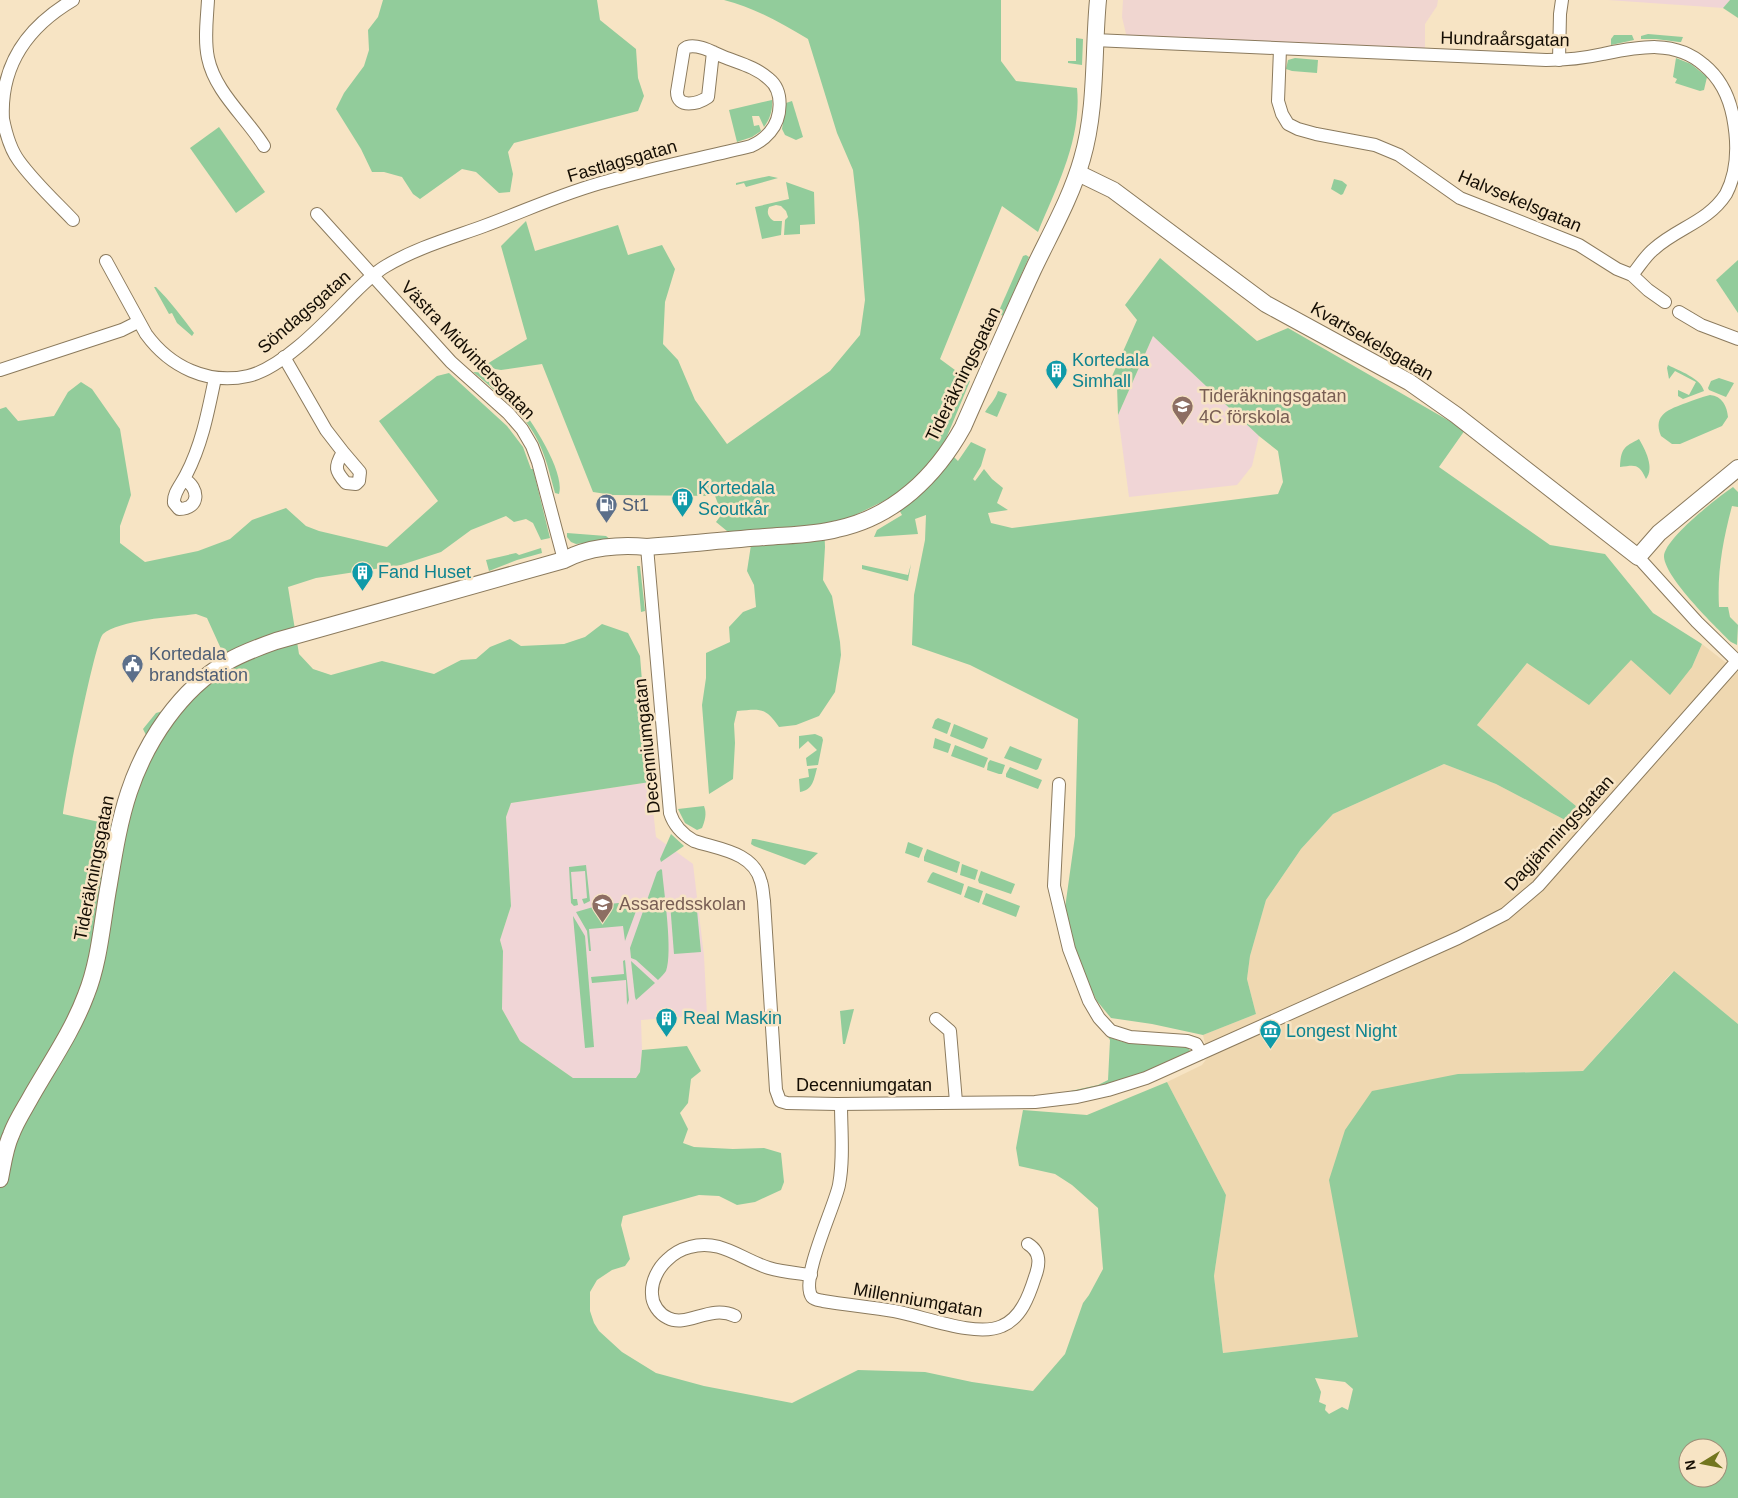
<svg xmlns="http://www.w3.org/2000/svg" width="1738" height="1498" viewBox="0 0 1738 1498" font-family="Helvetica,sans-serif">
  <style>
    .commercial { fill: #f0d6d0 }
    .built { fill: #efd8b1 }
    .education { fill: #f0d5d6 }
    .green { fill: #92cc9b; fill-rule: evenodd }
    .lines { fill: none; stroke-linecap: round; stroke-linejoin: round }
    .street-casing { stroke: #8b7a5d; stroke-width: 14 }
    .secondary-casing { stroke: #8b7a5d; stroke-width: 18 }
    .street { stroke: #fff; stroke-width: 12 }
    .secondary { stroke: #fff; stroke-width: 16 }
    .labels { text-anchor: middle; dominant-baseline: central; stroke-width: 5; stroke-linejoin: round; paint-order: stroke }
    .street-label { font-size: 18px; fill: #150e04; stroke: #f7e4c4 }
    .culture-label { font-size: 18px; fill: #0d838f; stroke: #f7e4c4; text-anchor: start }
    .education-label { font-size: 18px; fill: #785e54; stroke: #f7e4c4; text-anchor: start }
    .service-label { font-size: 18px; fill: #4e5e75; stroke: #f7e4c4; text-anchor: start }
  </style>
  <rect width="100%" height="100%" fill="#f7e4c4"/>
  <polygon class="commercial" points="1123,0 1438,0 1437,6 1425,24 1425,49 1127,38 1122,17"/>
  <polygon class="built" points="1702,644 1738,672 1738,1024 1673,971 1583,1071 1458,1074 1330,1180 1359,1337 1223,1353 1214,1276 1226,1195 1167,1082 1202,1065 1208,1057 1203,1035 1256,1014 1247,979 1250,956 1266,900 1301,849 1333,814 1444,764 1496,784 1567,821 1576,806 1477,725 1527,663 1589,704 1631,659 1692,667"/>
  <g class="education">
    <polygon points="1608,0 1730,0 1723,8"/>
    <polygon points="1153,336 1259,436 1252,466 1237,485 1129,497 1118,415"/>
    <polygon points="650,782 656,837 693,864 704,956 707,1015 641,1020 642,1050 640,1072 636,1078 573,1078 520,1041 502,1009 503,951 500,940 511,906 506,817 511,803"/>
  </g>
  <g class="green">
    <polygon points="383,0 597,0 600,20 636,49 638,78 644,96 638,111 514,143 508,152 513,174 510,192 499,193 476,172 462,169 420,199 413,194 402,177 384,172 372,172 361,149 336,109 344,93 364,66 369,50 368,30 378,17"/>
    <path d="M724,0H1001V61L1016,81L1077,88C1082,139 1057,186 1038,232L1002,206L940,359L970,381L943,446L958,461L971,442L986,449L981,466L973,479L975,481L984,469L992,479L1003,488L997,503L1008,510L988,513L991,523L1012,528L1278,494L1283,482L1278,451L1259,436L1153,336L1118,415L1117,386L1109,383L1137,320L1125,305L1160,258L1257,341L1288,328L1465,430L1439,467L1550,545L1605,554L1653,613L1702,644L1692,667L1670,695L1631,660L1589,705L1527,663L1477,725L1576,806L1567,821L1496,784L1444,764L1333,814L1301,849L1266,900L1250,956L1247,979L1256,1014L1203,1035L1152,1024L1111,1018L1097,1001L1078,964L1065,908L1075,836L1078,719L970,665L912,645L914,595L925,540L926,515L915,519L918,534L874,537L877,530L902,515L892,497L849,518L824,524L825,547L823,580L832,596L840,642L841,655L835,692L819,716L796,725L779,727C765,707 761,709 737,711L734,724L735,743L733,779L709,794L702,705L706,678V653L730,642L729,627L743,612L756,607L754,585L747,571L753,532L727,531L716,522L722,514L715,496L613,495L593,492L542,364L501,370L495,369L487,364L527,339L501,246L526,221L535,251L618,225L628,255L662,245L675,269L665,302L663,344L678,360L695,400L727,444L830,371L860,335L865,300L859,223L853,170L837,133L808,39C781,23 755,8 724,0Z"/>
    <polygon points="1730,0 1738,0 1738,18 1723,8"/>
    <polygon points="1648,34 1683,37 1681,42 1679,42 1656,39 1641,39 1641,36"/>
    <polygon points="1614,35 1632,35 1634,40 1611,45 1611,39"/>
    <polygon points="1076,38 1083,39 1083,40 1082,65 1068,63 1068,61 1076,61"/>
    <polygon points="1295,58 1318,60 1317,73 1292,71 1286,69 1288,60"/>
    <polygon points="1676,58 1691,64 1707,77 1704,90 1700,91 1675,83 1677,79 1673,77"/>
    <path d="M772,100C773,109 770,119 764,127L759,116H752L754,126L759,125L761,131L752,137L737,142L729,110Z"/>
    <polygon points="792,101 803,137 796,140 785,135 782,129 786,103"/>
    <polygon points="219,127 265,192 236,213 190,148"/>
    <polygon points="769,176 778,178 746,187 744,183 736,185 736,183"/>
    <polygon points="1334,179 1342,181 1347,185 1343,194 1341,195 1331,189"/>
    <path d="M786,182L814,192L815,224L800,225V234L784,235L785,220L788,217L786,211L781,206L776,205L769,207C766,213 769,218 774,221H782L781,235L762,239L755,207L789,199Z"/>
    <polygon points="1026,255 1029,257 1003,316 998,313 1023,256"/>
    <polygon points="1738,260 1738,313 1716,280"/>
    <path d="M154,287H156C170,301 182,317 194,333L192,336L177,323L172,313L169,314Z"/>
    <path d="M1668,365C1679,371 1701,378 1704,391L1683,399L1678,396V390L1689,395L1696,382L1675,371L1669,379L1667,368Z"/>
    <path d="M473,372L495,373C513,394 567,466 559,494L555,493C542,443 537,427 496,392C489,385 481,378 473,372Z"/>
    <path d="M449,373L507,426L523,447L531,469H533L550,538L541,540L533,523L526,519L514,522L506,516L471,530L441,552L401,565L316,578L288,587L299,654L313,669L331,675L382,661L434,674L461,660L476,659L490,647L510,639L521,646L564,644L585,637L602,624L628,633L640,656L650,782L511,803L506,817L511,906L500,940L503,951L502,1009L520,1041L573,1078H636L640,1072L642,1050L687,1046L701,1071L691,1079L688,1103L680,1113L688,1129L683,1143L694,1147L733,1149L764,1148L781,1153L784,1182L781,1190L755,1202L737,1205L719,1196L699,1195L623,1216L621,1225L630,1259L625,1266L612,1270L597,1280L590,1292V1311L594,1323L599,1331L622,1352L656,1373L704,1386L792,1403L858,1370L925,1372L972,1382L1033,1391L1065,1354L1083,1303L1089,1295L1103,1269L1098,1208L1072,1185L1055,1174L1019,1166L1016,1148L1023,1110L1087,1115L1167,1082L1226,1195L1214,1276L1223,1353L1358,1337L1329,1180L1345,1130L1372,1091L1458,1074L1583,1071L1674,971L1738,1024V1498H0V409L6,407L18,421L54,416L68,392L81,382L92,389L120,429L131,495L120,526V543L145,562L198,551L230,539L252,520L286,508L306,526L319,531L387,547L438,501L379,421L437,376ZM196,614L207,618L222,651L223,658L199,671L181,689L163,711L156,713L143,729L146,735L132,767L113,825L63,814C65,794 95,641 103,634C119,620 173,617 196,614ZM1315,1378L1345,1382L1353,1389L1348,1410L1342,1407L1329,1414L1325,1410L1326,1405L1319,1402L1321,1392ZM1688,1448H1718V1478H1688Z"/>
    <polygon points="1719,378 1734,383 1726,397 1709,390 1708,388 1711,381"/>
    <path d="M998,391L1007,394L997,417L985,412C990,404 995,400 998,391Z"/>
    <path d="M1710,395C1722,396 1727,406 1728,417L1722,426L1680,444H1672L1661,436C1652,414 1670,409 1686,403C1694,400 1701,397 1710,395Z"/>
    <path d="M1639,439C1645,449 1655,468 1646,479C1639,463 1635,465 1620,467C1621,448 1624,447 1639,439Z"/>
    <path d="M1733,487L1738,492V507L1732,506C1723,540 1717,572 1719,607H1728L1730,617L1738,625L1737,645L1731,642C1715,626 1666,579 1664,557C1663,540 1718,497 1733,487Z"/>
    <polygon points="567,533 606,536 611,540 576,544 571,542 567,537"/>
    <polygon points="541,548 542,553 517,560 489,571 486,560 516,553 519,555"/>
    <polygon points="911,564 908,581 862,569 862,565 908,575"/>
    <polygon points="637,566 640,566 645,611 641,612"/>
    <polygon points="938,718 951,723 947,734 932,728 935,720"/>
    <polygon points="954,724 988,738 984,748 982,749 950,736"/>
    <polygon points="815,734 822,737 823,740 818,765 807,766 806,758 817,750 808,741 799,749 799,736"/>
    <polygon points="935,738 951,744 948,753 933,748"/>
    <polygon points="955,745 988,758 984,768 951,756"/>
    <polygon points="1010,746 1042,759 1038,769 1036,770 1004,758"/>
    <polygon points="990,760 1005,765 1002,774 999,774 987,770 988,763"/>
    <polygon points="1010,767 1042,780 1038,789 1006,777 1006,774"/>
    <path d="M817,768C814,779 813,790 800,792L799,779L809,777L808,769Z"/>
    <path d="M704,806C707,813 705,821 702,828L697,830L685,823L678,809Z"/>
    <polygon points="671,834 684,846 661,862 660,859"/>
    <polygon points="752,839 755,839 818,853 805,865 754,846 751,844"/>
    <polygon points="908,842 923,848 919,858 905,853"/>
    <polygon points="927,849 960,862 957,873 924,861 924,857"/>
    <polygon points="962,864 978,870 975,880 960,875"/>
    <polygon points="586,865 590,901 584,904 582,899 587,898 585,871 571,872 573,899 577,899 578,905 574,906 571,903 569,867"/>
    <path d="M661,869L662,870C664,893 673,952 666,971C664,974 661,977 658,980L636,960L631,958L630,948L657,872Z"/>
    <polygon points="981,871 1015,884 1011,894 979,883 978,880"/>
    <polygon points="933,872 964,884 961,895 927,882 931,874"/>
    <polygon points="968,886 983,891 979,903 964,897"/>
    <polygon points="986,893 1020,906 1016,917 982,904"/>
    <polygon points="696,900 701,952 674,954 670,903"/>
    <polygon points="637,901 639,903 625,941 623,926 589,929 591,951 589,951 587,931 576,912 600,905"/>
    <polygon points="573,916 585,936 594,1047 585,1048"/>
    <polygon points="625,960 629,1000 627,1005 626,980 592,983 591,977 624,974 623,961"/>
    <polygon points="631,961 655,983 636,1000 635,997"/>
    <polygon points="854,1009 845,1044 843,1044 840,1011"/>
    <path d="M1108,1037L1123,1042L1136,1044L1162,1045L1188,1047L1191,1053C1151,1071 1109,1089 1066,1092L1098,1085L1108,1080L1110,1040Z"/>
  </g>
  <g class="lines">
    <defs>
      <g id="street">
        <path d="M208,0C207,19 204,39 208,58C215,92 246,117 264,146"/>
        <path d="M1094,40L1546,60C1565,60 1585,58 1603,54C1638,47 1675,39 1704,65C1721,79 1729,96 1733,117C1738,143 1738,171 1726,194C1708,222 1677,228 1654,249C1645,256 1639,267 1632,275"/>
        <polyline points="1280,49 1278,101 1282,114 1288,124 1298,129 1316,134 1375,145 1399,155 1460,198 1579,245 1617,269 1632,275 1648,290 1665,302"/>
        <polyline points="1559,60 1560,14 1562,0"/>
        <polyline points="317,214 451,362 508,413 522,429 532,446 538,462 564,560"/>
        <path d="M73,220C55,201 35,183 19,161C10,149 6,134 3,119C0,64 29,26 73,0"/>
        <path d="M106,261L146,334C170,367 208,385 248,376C284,368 328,319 354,293C364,283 374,273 386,266C416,248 451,238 484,226C525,211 565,192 608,181C655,167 703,158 751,146C758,143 765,138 770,132C782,118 784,91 769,79C756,67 739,63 724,57C712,52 699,44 687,47L684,49L677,92C677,109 698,104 708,97L713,52"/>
        <polyline points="1679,312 1701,325 1738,339"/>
        <path d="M284,357L326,430L343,452C334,467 335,471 346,483L356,484L359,481L360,472L343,452"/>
        <polyline points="0,370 122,330 138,322"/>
        <path d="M184,479C200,488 200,509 179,509L174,503C173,493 181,485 186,475C202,444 208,412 215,378"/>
        <path d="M647,547L670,813C674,826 682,834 694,841C718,849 754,852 761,882C763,888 763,895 764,901L776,1090L780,1101L787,1103L837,1104L1035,1102L1077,1097L1108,1090L1146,1078L1458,938L1505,914L1538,886L1737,661"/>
        <polyline points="1638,557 1697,622 1738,662"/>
        <polyline points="1059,784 1054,886 1069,949 1089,1001 1099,1018 1111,1031 1130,1037 1187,1041 1196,1044 1201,1053"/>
        <polyline points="936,1019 950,1031 956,1102"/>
        <path d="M841,1104C841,1130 844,1159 839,1185C835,1206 799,1280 812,1297C815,1300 819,1300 823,1301C846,1305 871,1307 894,1311C923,1316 976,1338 1002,1326C1021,1318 1029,1296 1035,1277C1040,1264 1041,1252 1028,1244"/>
        <path d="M735,1316C710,1304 687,1328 668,1318C659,1314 652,1304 652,1294C651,1282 658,1268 667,1260C673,1254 682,1249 690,1247C720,1238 742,1260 769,1268C782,1272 797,1273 811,1275"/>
      </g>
      <g id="secondary">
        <polyline points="1078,173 1113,190 1266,304 1409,382 1456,415 1638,557 1659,533 1738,468"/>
        <path d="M0,1179C3,1164 5,1148 11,1135C16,1121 25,1108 32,1095C51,1062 73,1030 86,995C100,960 102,921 109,884C114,854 119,822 129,792C146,741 180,690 227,662C242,653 259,647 276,641L564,560C588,547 620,544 647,547C687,544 726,540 765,537C789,535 814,535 837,529C894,517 936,476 963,427C986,375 1009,322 1033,270C1050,234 1071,198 1082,159C1097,108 1093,52 1098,0"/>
      </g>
    </defs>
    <use href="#street" class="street-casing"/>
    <use href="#secondary" class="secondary-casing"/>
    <use href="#street" class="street"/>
    <use href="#secondary" class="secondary"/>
  </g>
  <defs>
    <symbol id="building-pin" viewBox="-11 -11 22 30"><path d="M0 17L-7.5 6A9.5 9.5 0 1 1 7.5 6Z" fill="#0f9aa8" stroke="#f7e4c4"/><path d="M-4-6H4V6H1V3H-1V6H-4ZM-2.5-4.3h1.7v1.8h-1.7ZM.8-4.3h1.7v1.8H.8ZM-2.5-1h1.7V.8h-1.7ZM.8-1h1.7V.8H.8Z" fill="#fff"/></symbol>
    <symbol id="school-pin" viewBox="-11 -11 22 30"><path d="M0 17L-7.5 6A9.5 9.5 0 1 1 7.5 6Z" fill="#8d6e63" stroke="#f7e4c4"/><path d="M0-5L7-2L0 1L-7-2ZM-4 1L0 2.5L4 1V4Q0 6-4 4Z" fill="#fff"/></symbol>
    <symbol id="fuel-pin" viewBox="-11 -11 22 30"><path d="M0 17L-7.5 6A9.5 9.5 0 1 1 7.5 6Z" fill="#5c6f8a" stroke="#f7e4c4"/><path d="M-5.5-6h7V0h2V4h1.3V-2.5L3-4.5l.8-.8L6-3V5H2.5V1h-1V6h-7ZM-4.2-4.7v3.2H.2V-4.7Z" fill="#fff"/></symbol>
    <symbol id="civic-pin" viewBox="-11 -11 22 30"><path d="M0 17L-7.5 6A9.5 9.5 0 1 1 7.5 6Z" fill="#5c6f8a" stroke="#f7e4c4"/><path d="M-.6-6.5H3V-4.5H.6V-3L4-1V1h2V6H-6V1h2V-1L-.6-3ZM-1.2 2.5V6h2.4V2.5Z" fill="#fff"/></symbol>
    <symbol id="museum-pin" viewBox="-11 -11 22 30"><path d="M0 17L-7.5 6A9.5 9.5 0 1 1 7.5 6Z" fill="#0f9aa8" stroke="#f7e4c4"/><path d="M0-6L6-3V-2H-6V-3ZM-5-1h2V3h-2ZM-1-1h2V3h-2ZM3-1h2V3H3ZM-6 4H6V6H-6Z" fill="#fff"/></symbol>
  </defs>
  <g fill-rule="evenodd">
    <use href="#building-pin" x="1044" y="358" width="25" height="34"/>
    <use href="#school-pin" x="1170" y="394" width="25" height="34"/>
    <use href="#building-pin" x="670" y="486" width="25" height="34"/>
    <use href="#fuel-pin" x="594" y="492" width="25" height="34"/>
    <use href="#building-pin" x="350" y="560" width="25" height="34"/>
    <use href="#civic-pin" x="120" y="652" width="25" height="34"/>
    <use href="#school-pin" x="590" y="892" width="25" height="34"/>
    <use href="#building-pin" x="654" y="1006" width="25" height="34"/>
    <use href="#museum-pin" x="1258" y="1018" width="25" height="34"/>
  </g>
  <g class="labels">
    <g class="street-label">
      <text transform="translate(1505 39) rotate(1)">Hundraårsgatan</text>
      <text transform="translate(622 161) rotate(-16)">Fastlagsgatan</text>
      <text transform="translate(1520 201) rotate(23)">Halvsekelsgatan</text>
      <text transform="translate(304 312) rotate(-41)">Söndagsgatan</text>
      <text transform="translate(1372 341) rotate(30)">Kvartsekelsgatan</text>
      <text transform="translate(468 350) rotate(46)">Västra Midvintersgatan</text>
      <text transform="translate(963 374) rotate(-64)">Tideräkningsgatan</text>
      <text transform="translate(647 746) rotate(-96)">Decenniumgatan</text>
      <text transform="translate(1559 833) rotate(-47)">Dagjämningsgatan</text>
      <text transform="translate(94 868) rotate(-79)">Tideräkningsgatan</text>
      <text x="864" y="1085">Decenniumgatan</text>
      <text transform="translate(918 1300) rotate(10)">Millenniumgatan</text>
    </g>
    <g class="culture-label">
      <text x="1072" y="360">Kortedala<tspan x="1072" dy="21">Simhall</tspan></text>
      <text x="698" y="488">Kortedala<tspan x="698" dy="21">Scoutkår</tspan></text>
      <text x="378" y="572">Fand Huset</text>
      <text x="683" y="1018">Real Maskin</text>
      <text x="1286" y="1031">Longest Night</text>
    </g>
    <g class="education-label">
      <text x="1199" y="396">Tideräkningsgatan<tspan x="1199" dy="21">4C förskola</tspan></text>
      <text x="619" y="904">Assaredsskolan</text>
    </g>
    <g class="service-label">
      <text x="622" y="505">St1</text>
      <text x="149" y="654">Kortedala<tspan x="149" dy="21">brandstation</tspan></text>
    </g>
  </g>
  <g transform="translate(1703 1463) rotate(260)"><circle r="24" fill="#f7e4c4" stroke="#9d8e77"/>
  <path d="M0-4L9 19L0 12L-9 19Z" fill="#72761e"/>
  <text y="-8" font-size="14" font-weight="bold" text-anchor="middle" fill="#150e04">N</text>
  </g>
</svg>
